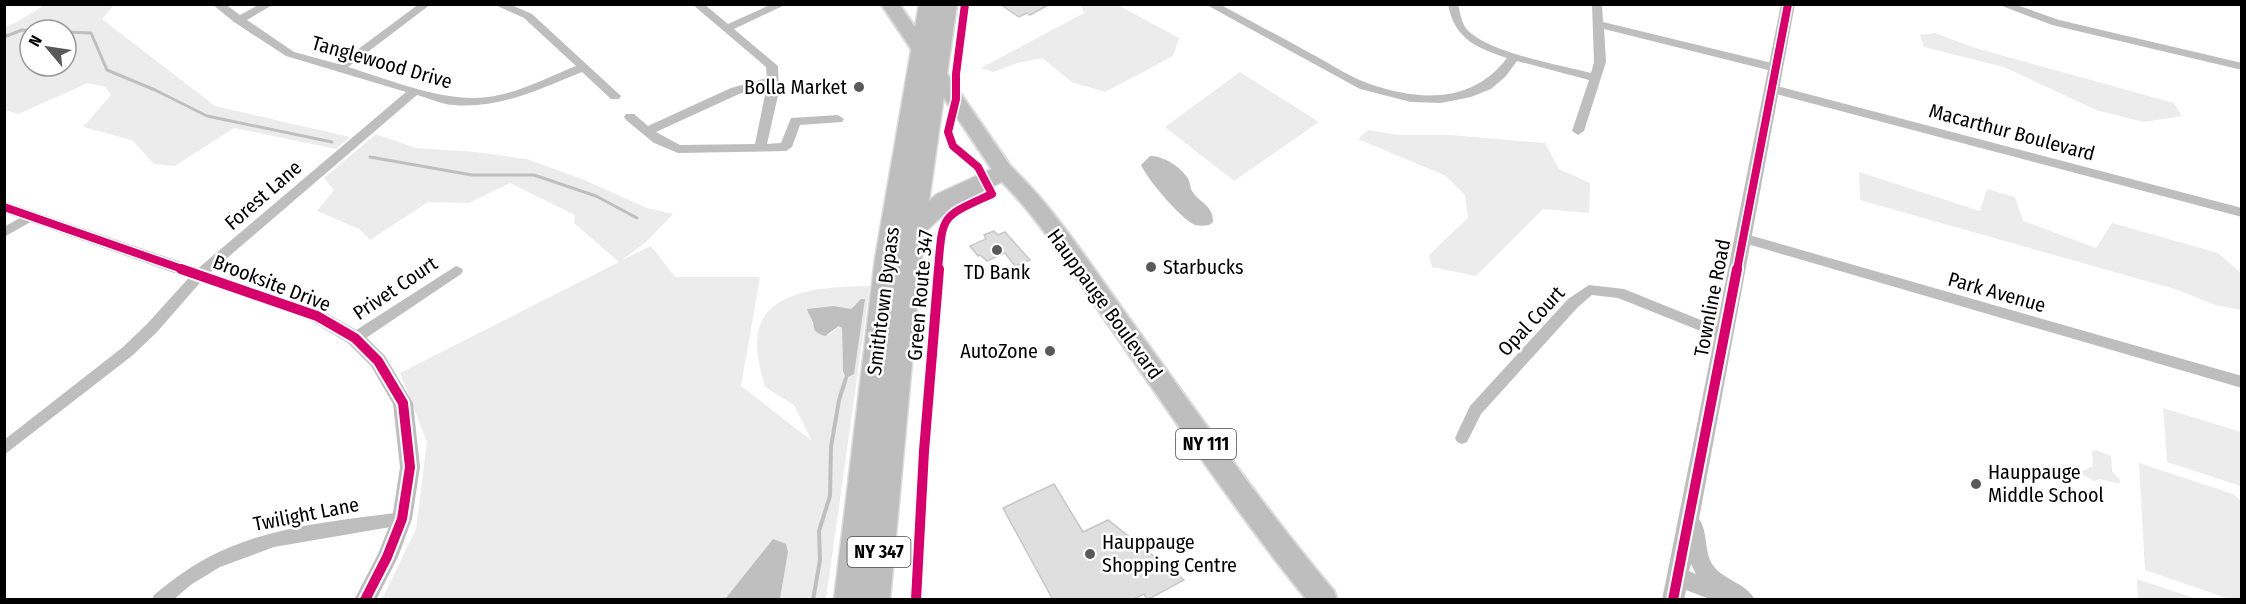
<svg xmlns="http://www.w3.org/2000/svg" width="2246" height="604" viewBox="0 0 2246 604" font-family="'Fira Sans Condensed',sans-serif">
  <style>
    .green { fill: #ececec; fill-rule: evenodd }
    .water { fill: #bfbfbf }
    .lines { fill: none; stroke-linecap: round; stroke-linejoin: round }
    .stream-far1 { stroke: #bfbfbf; stroke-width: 3 }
    .stream { stroke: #bfbfbf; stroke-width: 4 }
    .building { fill: #dfdfdf; stroke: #c7c7c7; stroke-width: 1.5 }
    .primary-casing { stroke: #dbdbdb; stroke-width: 4 }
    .trunk-casing { stroke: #dbdbdb; stroke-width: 3 }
    .minor { fill: #bebebe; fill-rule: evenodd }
    .tertiary { fill: #bebebe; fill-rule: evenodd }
    .primary { fill: #bebebe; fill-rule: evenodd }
    .trunk { fill: #bebebe; fill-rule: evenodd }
    .cycleway-far1-casing { stroke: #fff; stroke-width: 11 }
    .cycleway-casing { stroke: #fff; stroke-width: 14 }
    .cycleway-far1 { stroke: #d6006c; stroke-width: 8 }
    .cycleway { stroke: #d6006c; stroke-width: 10 }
    .poi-dot { fill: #595959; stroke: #fff; stroke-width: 2 }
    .labels { text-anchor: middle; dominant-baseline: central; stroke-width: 5; stroke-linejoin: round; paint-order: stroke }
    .shield { fill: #fff; stroke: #4c4c4c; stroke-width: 1.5 }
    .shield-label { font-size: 18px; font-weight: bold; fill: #000 }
    .street-label { font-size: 20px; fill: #000; stroke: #fff }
    .poi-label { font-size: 20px; fill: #000; stroke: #fff; text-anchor: start }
  </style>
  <rect width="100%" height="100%" fill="#fff"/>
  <g class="green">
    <path d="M45,5H114L102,19L215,106L350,137L336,149L234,128L175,166L154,164L132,140L83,127L111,95L106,87L88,83L18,114L5,110V27L15,23ZM30,30H66V66H30Z"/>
    <polygon points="1081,5 1118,5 1179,38 1173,56 1105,92 1072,82 1042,58 1017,63 993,72 981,68 1084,13"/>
    <polygon points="1935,33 1975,48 2174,103 2182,116 2144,122 2096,110 2004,67 1924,47 1920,35"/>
    <polygon points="1240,72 1319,122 1234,181 1165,127"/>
    <polygon points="1368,130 1399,135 1450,135 1545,143 1559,169 1590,183 1589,213 1543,209 1476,276 1432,267 1429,255 1468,218 1465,195 1446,176 1358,139"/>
    <path d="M376,134L416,148L476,152L527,159L582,179L647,208L673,214L646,242L622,260L651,246L675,277H760L741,386L812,441L794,405L765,387C762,374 757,359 757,345C756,287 828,287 870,286L826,599H780L788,552L764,550L725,599H382L416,529L427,442L400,373L619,262L574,223L575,215L510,183L469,203L428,202L370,240L359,229L317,211L334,190L324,178ZM856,303L843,371L842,328L840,326L828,335L812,323L811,317L834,306L851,309Z"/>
    <polygon points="1859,172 1980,211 1987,189 2015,197 2023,221 2096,248 2112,223 2218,253 2241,273 2241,310 2215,305 2178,290 1860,200"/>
    <polygon points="2163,408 2241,432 2241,486 2167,462"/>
    <polygon points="2096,450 2111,456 2112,471 2120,480 2119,484 2100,479 2094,481 2083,475 2082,471 2093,466 2092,451"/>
    <polygon points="2139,463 2233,494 2241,501 2241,599 2229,599 2145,570"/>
    <polygon points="2137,579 2197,599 2138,599"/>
  </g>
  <g class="water">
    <path d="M1150,156C1164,156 1179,166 1187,177C1190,181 1190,187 1192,191C1200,204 1213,204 1213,222L1209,225C1205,226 1200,226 1195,225C1181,219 1147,179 1141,165Z"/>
    <path d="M861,299H865L854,374L846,378L843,371L842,328L839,326L825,336C809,330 817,330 811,318C810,315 808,313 807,309L834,306L851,309Z"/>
    <polygon points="773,539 786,544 788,552 780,599 725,599"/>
  </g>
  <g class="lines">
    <g class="stream-far1">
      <polyline points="66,32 91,33 107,70 155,90 207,116 332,142"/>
      <polyline points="4,37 22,30 30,31"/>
      <polyline points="370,157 472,175 534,175 596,196 637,218"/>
    </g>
    <polyline class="stream" points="813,600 820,560 819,531 830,496 831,447 839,400 846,378"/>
  </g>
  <g class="building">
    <polygon points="1000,4 1050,4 1030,15 1027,13 1019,17"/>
    <polygon points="994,231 998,235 1005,232 1030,260 1015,266 1005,253 987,261 980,255 978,256 970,246 986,239 984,235"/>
    <polygon points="1054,484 1083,532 1108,520 1184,580 1147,600 1144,594 1132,600 1053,600 1003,508"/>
  </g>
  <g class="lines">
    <defs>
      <path id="primary" d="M881,4H899L1011,167C1053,206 1092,267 1126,314C1194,408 1260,503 1334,591L1337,600H1307C1234,510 1170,413 1104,318C1072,272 1037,215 997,177Z"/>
      <polygon id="trunk" points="919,4 938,4 937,13 938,4 957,4 929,201 937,194 996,167 1004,165 1012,167 1015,172 1012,177 953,206 924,233 890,600 834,600 875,259"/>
    </defs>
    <use href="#primary" class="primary-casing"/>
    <use href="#trunk" class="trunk-casing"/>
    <g class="minor">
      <path d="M212,4H225L240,15L260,4H274L247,20L294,52L338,64L419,4H431L348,67C391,80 444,103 488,97C519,93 548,77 576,66L524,18L493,4H509L532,14L621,96L619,99H611L582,72C540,89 500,109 453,105C441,104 428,98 417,95L205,277L157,332L133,355L4,455V440L123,347L147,324L195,271L406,92L286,56L234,22Z"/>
      <path d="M692,4H704L728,24L772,4H787L734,29L778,66L779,91L767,144L781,143L791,118L838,115L844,119L842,122L800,125L792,147L786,151L678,153L654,143L626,120L624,117L626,114H634L648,126L731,88L767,78L766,67ZM767,85L755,144L680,145L656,132L739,94Z"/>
      <path d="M1205,4H1219C1249,20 1279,36 1308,52C1328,62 1349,77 1370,84C1420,101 1472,104 1507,58C1477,48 1454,39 1448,4H1458C1460,12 1461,20 1465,27C1483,52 1561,65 1591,73L1594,62L1592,4H1602L1603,22L1776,64L1782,68L1776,72L1604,29L1606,62L1584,131L1578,135L1572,131L1589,80L1517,61L1506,76L1491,89L1471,97L1441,103L1411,102L1360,89Z"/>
      <polygon points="1997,4 2014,4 2059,20 2242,63 2242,70 2052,25"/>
      <polygon points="1773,85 2242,208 2242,217 1769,92 1767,89"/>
      <polygon points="30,212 34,214 36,217 34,220 4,237 4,227"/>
      <polygon points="1742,233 2242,376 2242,388 1737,241 1736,238 1737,235"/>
      <polygon points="456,266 461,268 463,271 461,274 360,342 350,342 348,338 350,334"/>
      <polygon points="1589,285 1624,289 1728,331 1730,335 1728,339 1723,340 1618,298 1592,295 1578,307 1481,414 1467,442 1462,444 1457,442 1455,438 1470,406 1568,299"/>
      <path d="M402,512L408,514L410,519L408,524L274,547L220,567L192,584L173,600H152L154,595C171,581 188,568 207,558C266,526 337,521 402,512Z"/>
    </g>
    <g class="tertiary">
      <path d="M1781,4H1795L1699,519C1708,531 1704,550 1712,564C1722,580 1747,583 1755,600H1712L1686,590L1684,600H1662ZM1691,564L1696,574L1689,571Z"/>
      <polygon points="4,201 323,311 362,333 385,356 413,403 420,467 412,519 398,557 376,600 354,600 378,554 392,519 400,467 393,404 371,366 348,343 311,321 4,213"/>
    </g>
    <use href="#primary" class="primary"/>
    <use href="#trunk" class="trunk"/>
    <defs>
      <g id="cycleway-far1">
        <polyline points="4,207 185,270"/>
        <path d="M938,270C943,213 940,218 992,194L978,167L953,146L948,132L956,99V74L965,4"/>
        <polyline points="1737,270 1788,4"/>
      </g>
      <g id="cycleway">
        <polyline points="181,269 317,316 355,338 378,361 403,403 410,467 402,519 387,557 365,600"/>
        <polyline points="916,600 924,451 939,269"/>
        <polyline points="1673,600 1737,269"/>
      </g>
    </defs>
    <use href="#cycleway-far1" class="cycleway-far1-casing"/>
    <use href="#cycleway" class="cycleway-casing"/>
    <use href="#cycleway-far1" class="cycleway-far1"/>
    <use href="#cycleway" class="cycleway"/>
  </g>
  <g class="poi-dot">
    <circle cx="859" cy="87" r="6"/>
    <circle cx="997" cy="250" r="6"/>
    <circle cx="1151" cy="267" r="6"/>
    <circle cx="1050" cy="351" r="6"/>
    <circle cx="1976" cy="484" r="6"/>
    <circle cx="1090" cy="554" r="6"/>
  </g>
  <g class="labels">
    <g class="shield">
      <rect x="1176" y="429" width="60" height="30" rx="4.5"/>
      <rect x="847.5" y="537" width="63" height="30" rx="4.5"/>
    </g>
    <g class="shield-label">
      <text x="1206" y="444">NY 111</text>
      <text x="879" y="552">NY 347</text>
    </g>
    <g class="street-label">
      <text transform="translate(382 62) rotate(16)">Tanglewood Drive</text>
      <text transform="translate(2012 132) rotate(15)">Macarthur Boulevard</text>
      <text transform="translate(263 195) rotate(-41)">Forest Lane</text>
      <text transform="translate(272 283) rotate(21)">Brooksite Drive</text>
      <text transform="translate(395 288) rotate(-34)">Privet Court</text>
      <text transform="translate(1997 292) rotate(16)">Park Avenue</text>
      <text transform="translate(920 295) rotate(-85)">Green Route 347</text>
      <text transform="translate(1712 298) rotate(-79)">Townline Road</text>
      <text transform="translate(883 301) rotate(-83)">Smithtown Bypass</text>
      <text transform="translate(1105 304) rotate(54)">Hauppauge Boulevard</text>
      <text transform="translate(1531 321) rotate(-47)">Opal Court</text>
      <text transform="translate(306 514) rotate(-11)">Twilight Lane</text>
    </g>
    <g class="poi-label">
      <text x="847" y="87" text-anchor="end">Bolla Market</text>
      <text x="1163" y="267">Starbucks</text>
      <text x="997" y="272" text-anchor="middle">TD Bank</text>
      <text x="1038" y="351" text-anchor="end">AutoZone</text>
      <text x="1988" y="472">Hauppauge<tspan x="1988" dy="23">Middle School</tspan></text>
      <text x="1102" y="542">Hauppauge<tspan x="1102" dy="23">Shopping Centre</tspan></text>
    </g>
  </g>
  <rect width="2246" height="604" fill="none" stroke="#000000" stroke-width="12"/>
  <g transform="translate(48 48) rotate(299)"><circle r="28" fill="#ffffff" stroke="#999999" stroke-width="1.5"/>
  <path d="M0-4.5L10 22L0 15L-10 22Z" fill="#595959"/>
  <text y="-9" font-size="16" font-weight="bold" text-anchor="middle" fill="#000000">N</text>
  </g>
</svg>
